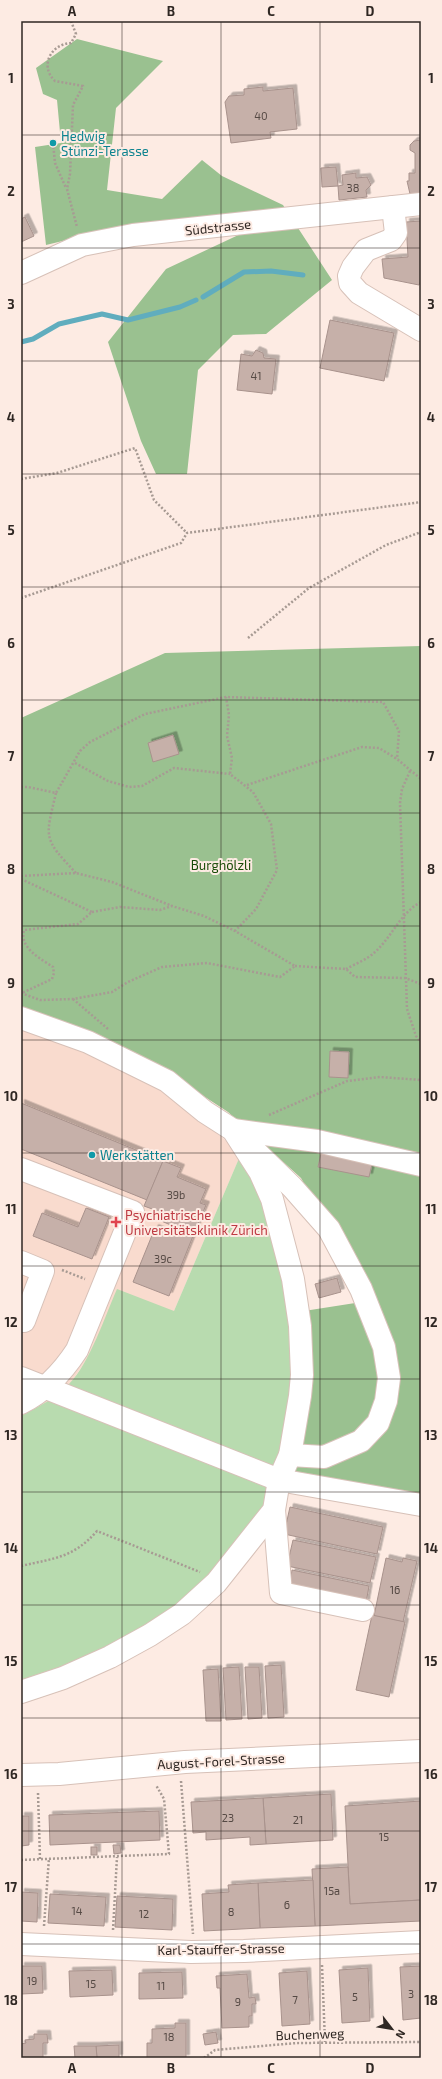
<svg xmlns="http://www.w3.org/2000/svg" width="442" height="2079" viewBox="0 0 442 2079" font-family="'Exo 2',sans-serif">
  <style>
    .built { fill: #f9dbce }
    .green { fill: #b8dbaf }
    .forest { fill: #9ac190 }
    .lines { fill: none; stroke-linecap: round; stroke-linejoin: round }
    .stream { stroke: #60adbe; stroke-width: 5 }
    .building { fill: #c6b0a9; stroke: #a8928c; filter: url(#shadow) }
    .minor-casing { stroke: #d7c1b8; stroke-width: 24 }
    .path { stroke: #a79a93; stroke-width: 2.5; stroke-dasharray: 2 2; stroke-linecap: butt }
    .minor { stroke: #fff; stroke-width: 22 }
    .grid { fill: none; stroke: #2f2723; stroke-width: 1; stroke-opacity: 0.55 }
    .culture-dot { fill: #0f9aa8; stroke: #fdebe3; stroke-width: 1.5 }
    .health-dot { fill: #e0444e; stroke: #fdebe3; stroke-width: 1.5 }
    .labels { text-anchor: middle; dominant-baseline: central; stroke-width: 4; stroke-linejoin: round; paint-order: stroke }
    .number-label { font-size: 11px; fill: #554944 }
    .culture-label { font-size: 13px; fill: #0d838f; stroke: #fdebe3; text-anchor: start }
    .street-label { font-size: 13px; fill: #2f2723; stroke: #fdebe3 }
    .park-label { font-size: 13px; fill: #184b06; stroke: #fdebe3 }
    .health-label { font-size: 13px; fill: #be3a42; stroke: #fdebe3; text-anchor: start }
    .neatline { fill: none; stroke: #2f2723; stroke-width: 1.5 }
    .grid-label { font-size: 13px; text-anchor: middle; font-weight: bold; fill: #2f2723 }
  </style>
  <defs>
    <filter id="shadow"><feDropShadow dx="3.5" dy="-3.5" stdDeviation="0" flood-color="#0004"/></filter>
  </defs>
  <rect width="100%" height="100%" fill="#fdebe3"/>
  <polygon class="built" points="21,1024 158,1084 224,1139 240,1156 174,1311 85,1362 70,1384 45,1404 21,1416"/>
  <path class="green" d="M240,1156L265,1199L282,1265L291,1324L294,1380L283,1451L266,1505L220,1570L177,1610L111,1649L21,1684V1416C38,1407 56,1398 69,1384C90,1363 105,1316 117,1289L174,1311Z"/>
  <g class="forest">
    <polygon points="77,39 163,61 116,108 107,190 162,199 202,160 222,176 283,205 332,280 266,334 233,335 198,370 187,474 156,474 141,441 108,342 166,269 283,214 133,224 46,245 35,147 61,143 57,100 43,94 36,68"/>
    <polygon points="421,646 421,1494 293,1471 304,1311 368,1301 301,1178 228,1112 153,1063 21,1006 21,718 165,653"/>
  </g>
  <g class="lines">
    <g class="stream">
      <polyline points="203,297 244,272 271,271 303,275"/>
      <polyline points="21,342 33,339 59,324 102,314 128,320 180,307 196,300"/>
    </g>
  </g>
  <g class="building">
    <polygon points="263,87 263,91 293,88 297,129 270,132 271,138 231,143 225,102 229,96 244,95 244,89"/>
    <polygon points="421,140 421,193 410,194 407,181 409,181 409,173 415,173 415,153 410,150 410,145 414,141"/>
    <polygon points="336,167 338,186 322,187 321,168"/>
    <polygon points="356,173 356,178 367,177 371,185 366,190 367,197 339,200 338,186 343,185 342,175"/>
    <polygon points="25,217 34,236 21,242 21,219"/>
    <polygon points="421,221 421,280 419,285 384,278 382,259 408,257 406,222"/>
    <polygon points="330,320 394,333 384,381 320,368"/>
    <polygon points="256,350 263,353 264,358 276,359 272,394 237,390 241,354 252,356"/>
    <polygon points="173,735 179,754 153,762 148,743"/>
    <polygon points="330,1051 349,1052 348,1078 329,1077"/>
    <polygon points="21,1103 163,1161 147,1200 21,1149"/>
    <polygon points="322,1149 373,1160 369,1177 318,1167"/>
    <polygon points="163,1161 181,1168 177,1177 206,1189 200,1203 206,1205 195,1231 189,1228 187,1232 152,1217 155,1210 144,1206"/>
    <polygon points="86,1208 109,1217 92,1259 33,1236 42,1213 78,1227"/>
    <polygon points="173,1226 187,1232 189,1228 195,1231 169,1296 133,1282 155,1228 170,1234"/>
    <polygon points="337,1278 341,1292 319,1298 315,1284"/>
    <polygon points="290,1507 383,1527 377,1554 284,1534"/>
    <polygon points="293,1540 376,1557 370,1583 287,1566"/>
    <polygon points="386,1558 402,1562 403,1558 417,1561 403,1622 374,1616"/>
    <polygon points="292,1570 369,1586 366,1603 289,1588"/>
    <polygon points="372,1615 405,1622 389,1697 356,1690"/>
    <polygon points="281,1665 284,1717 268,1718 265,1666"/>
    <polygon points="239,1667 242,1719 226,1720 223,1668"/>
    <polygon points="245,1667 259,1667 262,1718 248,1719"/>
    <polygon points="218,1669 221,1721 206,1721 203,1670"/>
    <polygon points="331,1794 333,1840 266,1844 263,1798"/>
    <polygon points="263,1798 266,1844 250,1845 250,1837 206,1840 206,1832 193,1833 191,1802"/>
    <polygon points="421,1801 421,1900 350,1904 345,1806"/>
    <polygon points="159,1811 160,1840 50,1845 49,1815"/>
    <polygon points="21,1816 29,1816 29,1845 21,1846"/>
    <polygon points="113,1845 120,1845 121,1853 114,1854"/>
    <rect x="91" y="1847" width="6" height="8"/>
    <polygon points="348,1867 350,1904 421,1900 421,1921 315,1926 312,1869"/>
    <polygon points="313,1880 315,1926 260,1928 258,1883"/>
    <polygon points="258,1883 260,1928 204,1931 202,1894 229,1892 228,1885"/>
    <polygon points="21,1892 38,1893 37,1922 21,1921"/>
    <polygon points="50,1894 106,1897 104,1926 48,1923"/>
    <polygon points="117,1896 173,1899 172,1930 115,1927"/>
    <polygon points="21,1966 42,1966 43,1993 21,1994"/>
    <polygon points="421,1966 421,2018 403,2020 400,1967"/>
    <polygon points="368,1968 370,2021 342,2023 339,1970"/>
    <polygon points="112,1970 113,1995 70,1997 69,1971"/>
    <polygon points="307,1971 310,2024 282,2026 279,1973"/>
    <polygon points="182,1972 183,1998 139,1999 139,1973"/>
    <polygon points="247,1974 249,1998 255,1997 256,2004 252,2004 252,2016 249,2016 249,2027 222,2028 220,1988 217,1988 216,1976"/>
    <polygon points="175,2023 186,2023 186,2058 147,2058 147,2043 152,2043 152,2029 175,2028"/>
    <polygon points="216,2032 218,2043 205,2045 203,2034"/>
    <polygon points="34,2034 47,2034 48,2043 43,2043 43,2058 21,2058 21,2044 26,2043 25,2040 34,2039"/>
    <polygon points="119,2045 119,2058 97,2058 96,2046"/>
    <polygon points="74,2046 96,2046 97,2058 71,2058 75,2058"/>
  </g>
  <g class="lines">
    <defs>
      <g id="minor">
        <polyline points="393,207 396,233 391,240 366,250 353,267 349,276 350,283 359,293 421,330"/>
        <polyline points="21,273 82,245 133,235 421,204"/>
        <polyline points="21,1018 88,1042 167,1081 205,1112 233,1130 260,1172 272,1199 293,1279 300,1326 302,1375 300,1396 290,1455 279,1480 274,1510 216,1583 182,1614 150,1635 110,1657 63,1678 21,1692"/>
        <polyline points="233,1130 317,1141 421,1165"/>
        <polyline points="255,1151 292,1187 329,1229 361,1289 384,1347 389,1378 386,1401 378,1423 361,1441 324,1457 290,1455"/>
        <path d="M21,1169L133,1212L77,1350C62,1373 45,1391 21,1403"/>
        <polyline points="21,1262 43,1271 24,1321 21,1320"/>
        <polyline points="21,1378 279,1480 421,1505"/>
        <polyline points="274,1510 281,1593 363,1610"/>
        <polyline points="21,1775 59,1774 185,1762 421,1751"/>
        <polyline points="21,1944 191,1952 244,1951 421,1942"/>
      </g>
    </defs>
    <use href="#minor" class="minor-casing"/>
    <g class="path">
      <path d="M71,21L76,34L71,43C51,44 39,66 55,81L83,86L73,105L70,174L67,189L77,227"/>
      <polyline points="53,143 55,163 66,188"/>
      <polyline points="21,479 57,473 135,448 154,500 187,533"/>
      <polyline points="21,598 181,543 187,533 421,502"/>
      <polyline points="248,638 309,588 386,545 421,532"/>
      <polyline points="75,763 108,781 129,787 142,786 174,768 230,774"/>
      <polyline points="410,771 402,789 400,803 407,1009 416,1036 421,1042"/>
      <polyline points="247,785 362,747 379,748 397,759 421,779"/>
      <polyline points="21,787 28,787 56,793 80,751 90,742 145,714 226,697 383,702 399,731 397,759"/>
      <path d="M56,793C45,839 43,838 76,873"/>
      <polyline points="21,876 76,873 112,882 172,906"/>
      <path d="M21,879L92,912L78,924L24,930C19,948 41,959 53,967L54,973L52,979L22,993"/>
      <polyline points="92,912 120,907 160,910 172,906 204,916 235,931"/>
      <polyline points="295,966 346,969 355,977 405,978 421,984"/>
      <path d="M346,969C355,964 368,959 375,952C392,937 400,913 421,902"/>
      <polyline points="21,993 40,1000 73,999 112,992 128,982 162,967 207,963 280,977 295,966 235,931 256,909 277,870 271,824 253,792 230,774 232,758 227,736 229,715 226,697"/>
      <polyline points="73,999 108,1029"/>
      <polyline points="269,1115 347,1081 380,1077 421,1080"/>
      <polyline points="62,1270 85,1279"/>
      <path d="M21,1566C55,1558 73,1558 97,1531L200,1572"/>
      <polyline points="181,1781 193,1934"/>
      <polyline points="38,1793 40,1859"/>
      <polyline points="21,1860 169,1854 164,1799 156,1785"/>
      <polyline points="44,1926 49,1858"/>
      <polyline points="113,1930 117,1857"/>
      <polyline points="322,1965 325,2042"/>
      <polyline points="204,2058 215,2050 297,2043 421,2042"/>
    </g>
    <use href="#minor" class="minor"/>
  </g>
  <path class="grid" d="M122,21V2058M221,21V2058M320,21V2058M21,135H421M21,248H421M21,361H421M21,474H421M21,587H421M21,700H421M21,813H421M21,926H421M21,1040H421M21,1153H421M21,1266H421M21,1379H421M21,1492H421M21,1605H421M21,1718H421M21,1831H421M21,1944H421"/>
  <g class="culture-dot">
    <circle cx="53" cy="143" r="4"/>
    <circle cx="92" cy="1155" r="4"/>
  </g>
  <path class="health-dot" d="M114 1216h4v4h4v4h-4v4h-4v-4h-4v-4h4z"/>
  <g class="labels">
    <g class="number-label">
      <text x="261" y="115">40</text>
      <text x="353" y="187">38</text>
      <text x="256" y="375">41</text>
      <text x="176" y="1194">39b</text>
      <text x="163" y="1258">39c</text>
      <text x="395" y="1589">16</text>
      <text x="228" y="1817">23</text>
      <text x="298" y="1819">21</text>
      <text x="384" y="1836">15</text>
      <text x="332" y="1890">15a</text>
      <text x="287" y="1904">6</text>
      <text x="77" y="1910">14</text>
      <text x="231" y="1911">8</text>
      <text x="144" y="1913">12</text>
      <text x="32" y="1980">19</text>
      <text x="91" y="1983">15</text>
      <text x="161" y="1985">11</text>
      <text x="411" y="1993">3</text>
      <text x="355" y="1996">5</text>
      <text x="295" y="1999">7</text>
      <text x="238" y="2001">9</text>
      <text x="169" y="2036">18</text>
    </g>
    <g class="culture-label">
      <text x="61" y="136">Hedwig<tspan x="61" dy="15">Stünzi-Terasse</tspan></text>
      <text x="100" y="1155">Werkstätten</text>
    </g>
    <g class="street-label">
      <text transform="translate(218 227) rotate(-6)">Südstrasse</text>
      <text transform="translate(221 1761) rotate(-3)">August-Forel-Strasse</text>
      <text transform="translate(221 1949) rotate(-1)">Karl-Stauffer-Strasse</text>
      <text transform="translate(310 2034) rotate(-2)">Buchenweg</text>
    </g>
    <g class="park-label">
      <text x="221" y="865">Burghölzli</text>
    </g>
    <g class="health-label">
      <text x="125" y="1215">Psychiatrische<tspan x="125" dy="15">Universitätsklinik Zürich</tspan></text>
    </g>
  </g>
  <rect width="442" height="2079" fill="none" stroke="#fdebe3" stroke-width="44"/>
  <g transform="translate(392 2029) rotate(121)" stroke="#fdebe3" stroke-width="3" paint-order="stroke">
  <path d="M0-3L7 15L0 10L-7 15Z" fill="#2f2723"/>
  <text y="-6" font-size="11" font-weight="bold" text-anchor="middle" fill="#2f2723">N</text>
  </g>
  <rect x="22" y="22" width="398" height="2035" class="neatline"/>
  <g class="grid-label">
    <text x="72" y="16">A</text>
    <text x="171" y="16">B</text>
    <text x="271" y="16">C</text>
    <text x="370" y="16">D</text>
    <text x="11" y="83">1</text>
    <text x="431" y="83">1</text>
    <text x="11" y="196">2</text>
    <text x="431" y="196">2</text>
    <text x="11" y="309">3</text>
    <text x="431" y="309">3</text>
    <text x="11" y="422">4</text>
    <text x="431" y="422">4</text>
    <text x="11" y="535">5</text>
    <text x="431" y="535">5</text>
    <text x="11" y="648">6</text>
    <text x="431" y="648">6</text>
    <text x="11" y="761">7</text>
    <text x="431" y="761">7</text>
    <text x="11" y="874">8</text>
    <text x="431" y="874">8</text>
    <text x="11" y="988">9</text>
    <text x="431" y="988">9</text>
    <text x="11" y="1101">10</text>
    <text x="431" y="1101">10</text>
    <text x="11" y="1214">11</text>
    <text x="431" y="1214">11</text>
    <text x="11" y="1327">12</text>
    <text x="431" y="1327">12</text>
    <text x="11" y="1440">13</text>
    <text x="431" y="1440">13</text>
    <text x="11" y="1553">14</text>
    <text x="431" y="1553">14</text>
    <text x="11" y="1666">15</text>
    <text x="431" y="1666">15</text>
    <text x="11" y="1779">16</text>
    <text x="431" y="1779">16</text>
    <text x="11" y="1892">17</text>
    <text x="431" y="1892">17</text>
    <text x="11" y="2005">18</text>
    <text x="431" y="2005">18</text>
    <text x="72" y="2073">A</text>
    <text x="171" y="2073">B</text>
    <text x="271" y="2073">C</text>
    <text x="370" y="2073">D</text>
  </g>
</svg>
